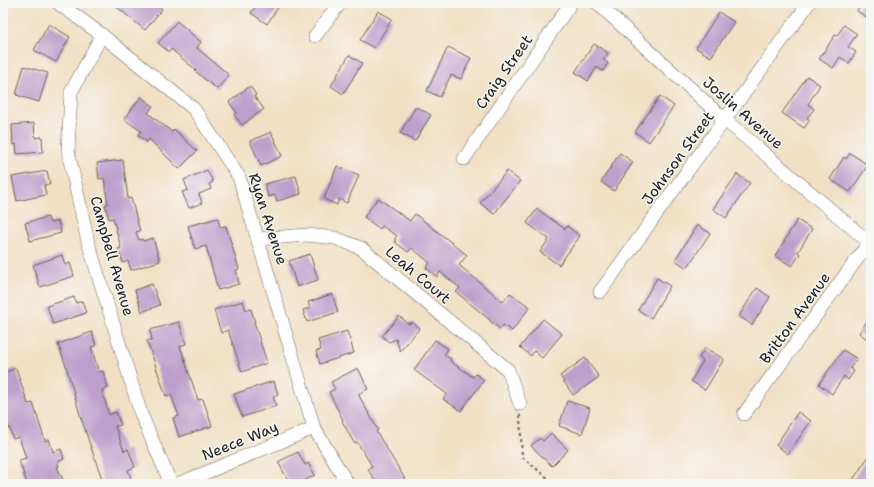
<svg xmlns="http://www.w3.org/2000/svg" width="874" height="487" viewBox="0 0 874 487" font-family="'Shantell Sans',sans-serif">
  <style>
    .building { fill: #be9fcc }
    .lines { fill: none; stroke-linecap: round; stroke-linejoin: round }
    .minor-casing { stroke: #676157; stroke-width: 14 }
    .path { stroke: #676157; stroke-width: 2; stroke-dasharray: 3 3; stroke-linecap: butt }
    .minor { stroke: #fff; stroke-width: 13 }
    .labels { text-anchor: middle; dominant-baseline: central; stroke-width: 3; stroke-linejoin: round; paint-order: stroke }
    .street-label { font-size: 15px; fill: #1c1c1c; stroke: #f6f6f2 }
  </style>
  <rect width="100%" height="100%" fill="#f6f6f2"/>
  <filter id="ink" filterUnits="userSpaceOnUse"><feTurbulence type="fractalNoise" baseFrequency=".025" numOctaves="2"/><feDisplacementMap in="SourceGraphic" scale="8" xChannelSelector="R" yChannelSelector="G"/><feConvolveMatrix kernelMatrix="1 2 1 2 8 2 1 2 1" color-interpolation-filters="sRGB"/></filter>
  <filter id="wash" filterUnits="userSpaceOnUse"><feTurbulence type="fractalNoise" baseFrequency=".012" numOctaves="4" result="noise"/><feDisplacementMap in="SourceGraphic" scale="16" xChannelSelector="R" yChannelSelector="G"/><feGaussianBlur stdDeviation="0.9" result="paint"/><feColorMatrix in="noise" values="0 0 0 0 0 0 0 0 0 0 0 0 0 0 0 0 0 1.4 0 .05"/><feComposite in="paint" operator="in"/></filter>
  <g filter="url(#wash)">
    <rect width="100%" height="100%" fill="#f1e0c4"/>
    <g id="blocks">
      <g class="building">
        <polygon points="112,3 154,3 162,9 145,30"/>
        <polygon points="258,3 281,3 267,24 251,13"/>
        <polygon points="862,3 871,3 871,20 857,11"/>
        <polygon points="378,11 392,19 374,48 360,40"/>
        <polygon points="719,12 734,22 711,57 696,48"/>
        <polygon points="177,21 201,42 197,48 229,75 217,89 195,71 196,70 171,49 169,52 158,43"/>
        <polygon points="49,24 70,37 56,62 34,50"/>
        <polygon points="844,25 857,34 848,47 856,52 849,63 840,57 833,68 819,59 835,35 837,36"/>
        <polygon points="594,44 608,53 603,60 608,63 603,71 597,67 588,81 575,72"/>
        <polygon points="448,47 471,58 461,79 451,75 440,97 427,91"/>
        <polygon points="349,55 362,63 343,94 331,86"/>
        <polygon points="24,66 48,73 39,102 16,95"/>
        <polygon points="807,76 820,85 808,104 814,109 807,118 810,120 804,128 782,113"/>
        <polygon points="250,86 256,95 254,96 264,109 242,125 234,115 237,113 229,102"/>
        <polygon points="660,96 674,106 649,142 635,132"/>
        <polygon points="141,97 153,106 148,113 172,132 174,129 197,151 179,169 149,139 147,142 138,135 141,131 124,119"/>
        <polygon points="415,108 419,108 431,115 415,141 400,133"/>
        <polygon points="34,123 35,138 42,137 43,152 17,154 16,144 13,145 12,125"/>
        <polygon points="271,132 282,156 261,166 250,141"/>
        <polygon points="620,153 633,162 614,191 601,182"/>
        <polygon points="850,153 868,165 850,192 830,179 844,157 846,159"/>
        <polygon points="123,160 128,199 131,198 140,231 136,232 139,240 142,239 143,241 153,238 160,261 131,270 128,261 123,263 118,249 121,248 113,218 109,219 105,205 108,204 104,178 99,179 97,163"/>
        <polygon points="337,166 359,175 347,203 339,199 337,205 324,199"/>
        <polygon points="207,170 213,182 209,184 211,189 199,194 202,203 189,208 182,192 188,190 184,180"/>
        <polygon points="47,171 50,184 44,185 46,195 17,201 12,177"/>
        <polygon points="507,171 520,181 494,214 480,203"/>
        <polygon points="737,174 750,183 726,218 713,209"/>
        <polygon points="296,176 301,194 277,201 275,195 268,197 265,184"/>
        <polygon points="378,198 410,221 415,214 467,255 459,265 503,302 510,293 530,307 512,331 503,325 500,329 490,321 490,320 456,292 460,288 440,272 437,277 426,268 430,263 412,248 408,252 395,242 395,238 397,236 382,226 380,229 364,217"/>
        <polygon points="537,209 565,229 567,226 580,236 559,265 540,252 549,239 527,223"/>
        <polygon points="48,217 50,223 58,221 61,233 30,241 25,223"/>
        <polygon points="218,218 220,227 226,226 239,269 236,270 239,284 218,290 206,246 195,249 188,226"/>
        <polygon points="797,220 812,229 798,252 800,254 792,266 775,256"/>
        <polygon points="697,225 710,233 687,268 675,260"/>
        <polygon points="310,254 318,280 297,287 289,261"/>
        <polygon points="62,255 65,265 70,263 74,276 40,287 33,265"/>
        <polygon points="657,278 670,286 651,318 638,310"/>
        <polygon points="152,284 160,305 142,312 135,290"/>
        <polygon points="757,288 770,297 752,325 739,316"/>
        <polygon points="332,294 338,312 307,322 303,310 310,308 308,302"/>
        <polygon points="74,297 76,303 82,301 86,313 53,324 47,306"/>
        <polygon points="243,301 246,310 251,309 255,322 254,322 267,363 242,372 228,330 221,333 214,310"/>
        <polygon points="871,315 871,342 859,333"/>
        <polygon points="399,316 409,324 412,322 420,328 400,351 396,339 389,342 382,336"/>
        <polygon points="543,319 562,334 542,358 534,351 531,356 520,347"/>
        <polygon points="179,322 186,344 180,346 198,400 203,399 212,426 179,437 173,418 179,416 171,395 166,396 147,341 152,340 150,330"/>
        <polygon points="347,331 354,353 320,364 316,351 321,350 318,340"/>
        <polygon points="92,332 96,346 91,347 99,372 103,371 108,388 102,390 109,415 116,412 121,425 115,426 124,451 128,449 135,467 128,470 131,479 119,484 104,484 96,462 81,418 66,366 58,344"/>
        <polygon points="435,340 448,349 444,355 451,359 450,361 473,377 476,374 484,380 461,411 443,399 447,394 414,370"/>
        <polygon points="705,348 724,359 705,390 691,381 703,361 699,358"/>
        <polygon points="843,350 857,359 850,368 854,371 848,380 844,376 832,394 819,384"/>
        <polygon points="585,358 599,377 573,395 560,376"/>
        <polygon points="16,368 28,404 33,403 45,441 49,439 53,452 61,449 64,459 57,462 59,466 57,467 65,484 27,484 19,460 26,458 19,437 13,439 3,408 3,373"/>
        <polygon points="358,368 368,389 358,394 378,430 376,431 408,484 377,484 368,469 372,466 357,442 354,443 342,421 343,420 329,392 335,389 331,382"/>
        <polygon points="274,381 278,395 273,396 276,406 242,417 234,394"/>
        <polygon points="567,401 590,408 582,434 559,426"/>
        <polygon points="798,412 811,421 788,454 776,445"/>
        <polygon points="551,433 568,450 552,466 531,446 540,438 543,441"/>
        <polygon points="298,452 305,465 308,463 315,475 298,484 290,484 278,462"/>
        <polygon points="871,453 871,484 850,484"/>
      </g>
    </g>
  </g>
  <g filter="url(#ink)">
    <use href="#blocks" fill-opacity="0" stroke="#676157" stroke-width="1"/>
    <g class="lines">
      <defs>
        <g id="minor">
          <polyline points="58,3 102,35 194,109 239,177 314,428 348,484"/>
          <polyline points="597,3 725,120 871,244"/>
          <polyline points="102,35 71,92 68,151 88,242 141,414 171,484"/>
          <polyline points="315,36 340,3"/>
          <polyline points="464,159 571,3"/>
          <polyline points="258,239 307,235 335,238 361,248 508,370 520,404"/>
          <polyline points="600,292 809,3"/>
          <polyline points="744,414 871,240"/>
          <polyline points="178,484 314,428"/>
        </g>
      </defs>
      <use href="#minor" class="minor-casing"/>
      <polyline class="path" points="520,415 522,457 555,484"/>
      <use href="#minor" class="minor"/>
    </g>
  </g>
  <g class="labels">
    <g class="street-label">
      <text transform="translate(504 72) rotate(-55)">Craig Street</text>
      <text transform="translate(743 113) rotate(41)">Joslin Avenue</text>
      <text transform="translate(678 158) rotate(-54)">Johnson Street</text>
      <text transform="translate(268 219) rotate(72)">Ryan Avenue</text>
      <text transform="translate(112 256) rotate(74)">Campbell Avenue</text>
      <text transform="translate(418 275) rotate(40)">Leah Court</text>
      <text transform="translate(795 318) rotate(-54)">Britton Avenue</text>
      <text transform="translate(240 441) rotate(-22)">Neece Way</text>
    </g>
  </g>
  <rect width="874" height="487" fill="none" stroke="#f6f6f2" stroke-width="16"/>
</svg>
